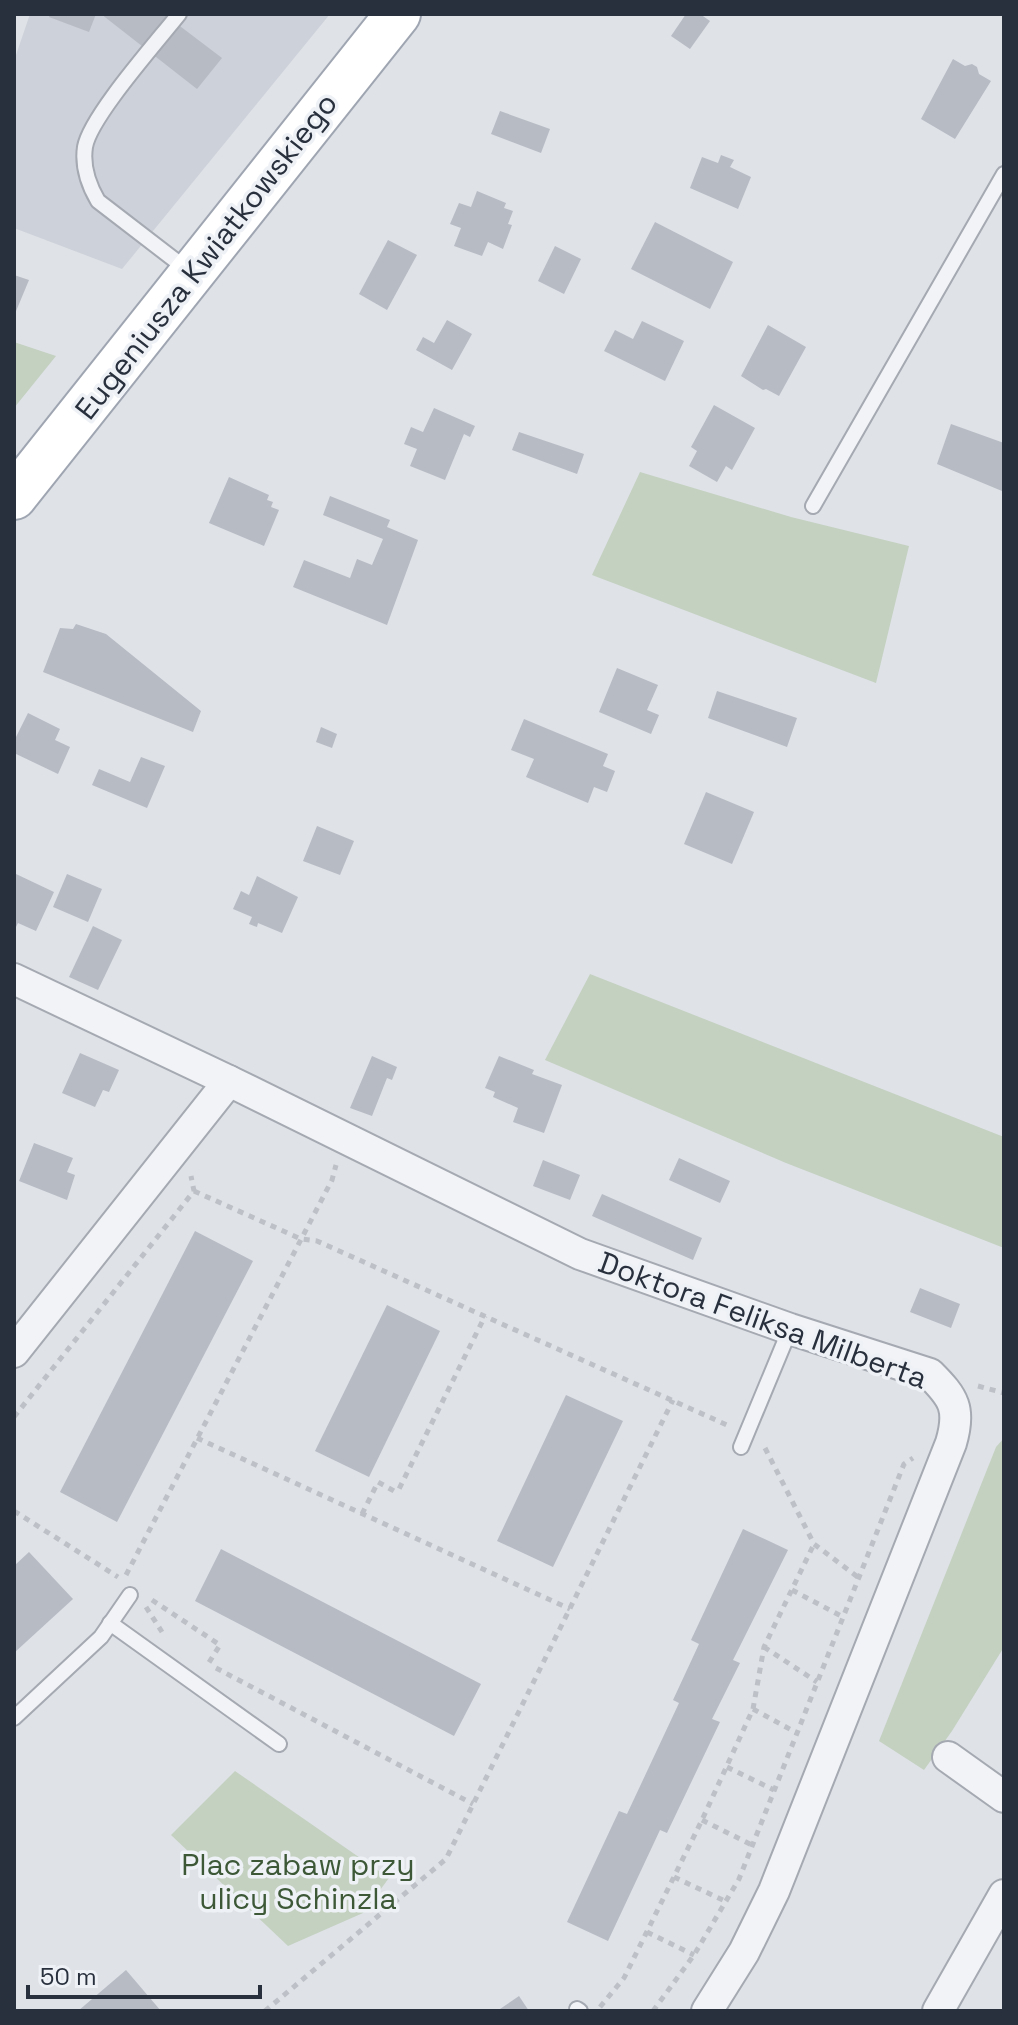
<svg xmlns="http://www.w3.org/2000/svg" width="1018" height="2025" viewBox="0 0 1018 2025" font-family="'Space Grotesk',sans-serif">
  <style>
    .built { fill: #cdd1d9 }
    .green { fill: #c4d1c1 }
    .building { fill: #b7bbc4 }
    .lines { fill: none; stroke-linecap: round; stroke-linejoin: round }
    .service-casing { stroke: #a5a9b1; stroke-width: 18 }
    .minor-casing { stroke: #a5a9b1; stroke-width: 34 }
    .primary-casing { stroke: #9fa6b2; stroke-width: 48 }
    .path { stroke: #bdc0c6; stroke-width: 5; stroke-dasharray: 6 6; stroke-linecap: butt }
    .service { stroke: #f1f3f6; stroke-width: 14 }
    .minor { stroke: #f1f3f6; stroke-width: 30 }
    .primary { stroke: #fff; stroke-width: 44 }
    .labels { text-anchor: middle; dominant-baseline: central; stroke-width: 7; stroke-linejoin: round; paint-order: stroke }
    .street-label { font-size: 30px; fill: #29303d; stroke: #eef1f5 }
    .park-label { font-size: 30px; fill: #3c5837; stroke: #eef1f5 }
  </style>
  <rect width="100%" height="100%" fill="#dfe2e7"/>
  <polygon class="built" points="30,14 330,14 122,269 14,228 14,61"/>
  <g class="green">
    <polygon points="14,342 56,356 14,408"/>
    <polygon points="640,472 791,517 909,546 876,683 592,575"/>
    <polygon points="590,974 1004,1137 1004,1248 786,1163 545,1060"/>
    <polygon points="1004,1438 1004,1647 952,1731 924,1770 879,1741 996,1447"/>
    <polygon points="235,1771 389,1878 363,1913 288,1946 171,1835"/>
  </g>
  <g class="building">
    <polygon points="50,14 96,14 89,32 49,17"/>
    <polygon points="101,14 164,14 222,58 197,89"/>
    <polygon points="686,14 700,14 710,21 690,49 671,36"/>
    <polygon points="953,59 965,66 972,64 977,67 979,74 991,81 955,139 921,119"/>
    <polygon points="500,111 550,129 541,153 491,134"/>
    <polygon points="721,155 734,160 730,167 751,177 738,209 690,188 702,157 718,163"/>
    <polygon points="477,191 506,203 504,208 513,211 508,224 512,225 503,249 488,242 482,256 454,246 461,228 450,224 459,203 471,207"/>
    <polygon points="655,222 733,262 710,309 631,269"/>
    <polygon points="388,240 417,255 387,310 359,294"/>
    <polygon points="555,246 581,259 564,294 538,281"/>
    <polygon points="14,275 29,280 14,316"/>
    <polygon points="447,320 472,334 452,370 416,350 423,337 434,343"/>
    <polygon points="642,321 684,341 665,381 604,351 615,330 633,339"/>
    <polygon points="768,325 806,347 779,396 766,389 763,390 741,376"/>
    <polygon points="714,405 755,428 732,470 726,466 717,482 689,466 697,451 691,447"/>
    <polygon points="434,408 475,426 470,437 464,434 445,480 410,466 417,449 404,444 411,427 423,432"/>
    <polygon points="951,424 1004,443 1002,491 937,464"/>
    <polygon points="519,432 584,454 577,474 512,450"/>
    <polygon points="229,477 269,495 267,500 273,502 271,507 279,510 264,546 209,523"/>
    <polygon points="330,496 390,520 387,527 418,540 387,625 293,587 304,560 350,578 357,559 372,565 383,539 323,515"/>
    <polygon points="76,624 106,634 201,711 193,732 43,672 60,628 73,629"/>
    <polygon points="617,668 658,685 647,710 659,715 651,734 599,712"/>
    <polygon points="717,691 797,718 787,747 708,718"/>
    <polygon points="28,713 60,729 55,740 70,747 58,774 14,753 14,741"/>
    <polygon points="524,719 608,754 603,766 615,771 607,792 594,787 588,803 526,777 534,759 511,750"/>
    <polygon points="321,727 337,734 332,748 316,742"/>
    <polygon points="141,757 165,766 147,808 92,785 99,769 130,782"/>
    <polygon points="706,792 754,812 732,864 684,844"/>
    <polygon points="317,826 354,841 340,875 303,861"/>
    <polygon points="16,874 54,892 36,931 18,923 14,931"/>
    <polygon points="67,874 102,889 88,922 53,907"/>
    <polygon points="257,876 298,897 282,933 258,923 257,927 249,924 252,917 233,909 241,891 249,895"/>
    <polygon points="93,926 122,940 98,990 69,977"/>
    <polygon points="80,1053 119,1070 109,1092 103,1090 95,1107 62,1093"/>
    <polygon points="372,1056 397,1067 392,1080 387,1078 372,1116 350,1108"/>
    <polygon points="499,1056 534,1070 532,1074 562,1085 544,1133 513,1122 518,1108 493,1097 495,1092 485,1088"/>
    <polygon points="34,1143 73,1158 67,1172 75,1175 67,1200 19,1181"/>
    <polygon points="679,1158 730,1181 720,1203 669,1180"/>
    <polygon points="543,1160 580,1175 570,1200 533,1186"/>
    <polygon points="602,1194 702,1238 693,1260 592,1216"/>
    <polygon points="195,1231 253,1261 117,1522 60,1492"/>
    <polygon points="920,1288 960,1304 951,1328 910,1312"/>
    <polygon points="387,1305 440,1331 369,1477 315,1451"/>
    <polygon points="566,1395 623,1421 553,1567 497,1541"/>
    <polygon points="743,1529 788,1550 733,1660 740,1663 712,1719 720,1722 667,1833 660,1830 608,1941 567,1922 619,1811 627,1814 679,1703 673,1700 699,1644 691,1640"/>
    <polygon points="221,1549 481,1684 454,1736 195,1601"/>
    <polygon points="29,1552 73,1599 14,1653 14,1566"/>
    <polygon points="126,1970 161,2011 78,2011"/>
    <polygon points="519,1996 529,2011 497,2011"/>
  </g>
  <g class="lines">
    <defs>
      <g id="service">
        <path d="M179,14C157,42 90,117 85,147C82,167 88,184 98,201L189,271"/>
        <polyline points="813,506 1004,174"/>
        <polyline points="741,1447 790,1329"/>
        <polyline points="110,1623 279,1744"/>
        <polyline points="14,1718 101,1637 130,1595"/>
        <polyline points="577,2009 580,2011"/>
      </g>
      <g id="minor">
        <path d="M14,979L229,1081L580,1254L790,1329L930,1374C954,1398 961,1409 951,1443L774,1891L744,1952L707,2011"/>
        <polyline points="14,1352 229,1081"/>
        <polyline points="948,1757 1004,1797"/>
        <polyline points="938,2011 1004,1895"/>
      </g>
      <polyline id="primary" points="14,497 398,14"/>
    </defs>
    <use href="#service" class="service-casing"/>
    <use href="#minor" class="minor-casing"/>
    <use href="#primary" class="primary-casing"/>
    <g class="path">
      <polyline points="194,1191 301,1239 317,1241 727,1425"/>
      <polyline points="978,1386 1004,1393"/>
      <polyline points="14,1417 194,1191 191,1176"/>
      <polyline points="197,1438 570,1609"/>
      <polyline points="765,1448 814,1544 859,1578"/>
      <polyline points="14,1511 118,1577"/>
      <polyline points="362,1514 378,1482 394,1491 399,1489 485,1316"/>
      <polyline points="126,1575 332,1180 336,1165"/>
      <polyline points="792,1590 843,1617"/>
      <polyline points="152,1600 220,1645 208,1664"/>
      <polyline points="146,1607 162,1632"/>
      <polyline points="764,1647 817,1682"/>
      <polyline points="216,1668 473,1804"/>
      <polyline points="753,1709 797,1733"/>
      <polyline points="727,1767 774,1790"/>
      <polyline points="702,1820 752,1845"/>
      <polyline points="674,1877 727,1902"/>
      <polyline points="647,1932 694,1955"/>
      <polyline points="600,2007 624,1978 702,1820 753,1709 764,1647 814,1544"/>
      <polyline points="265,2011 446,1859 673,1400"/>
      <polyline points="653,2011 694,1955 739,1879 904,1464 913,1458"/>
    </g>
    <use href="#service" class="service"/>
    <use href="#minor" class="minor"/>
    <use href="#primary" class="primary"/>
  </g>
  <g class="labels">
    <g class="street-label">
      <text transform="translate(206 256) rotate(-52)">Eugeniusza Kwiatkowskiego</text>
      <text transform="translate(763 1320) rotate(20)">Doktora Feliksa Milberta</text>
    </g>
    <g class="park-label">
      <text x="298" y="1864">Plac zabaw przy<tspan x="298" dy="34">ulicy Schinzla</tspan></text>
    </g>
  </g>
  <rect width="1018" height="2025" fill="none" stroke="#29303d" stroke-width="32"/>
  <path d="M28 1985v12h232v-12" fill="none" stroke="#29303d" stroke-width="4"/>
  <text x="40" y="1985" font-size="24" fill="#29303d" stroke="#eef1f5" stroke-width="6" paint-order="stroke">50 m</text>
</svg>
